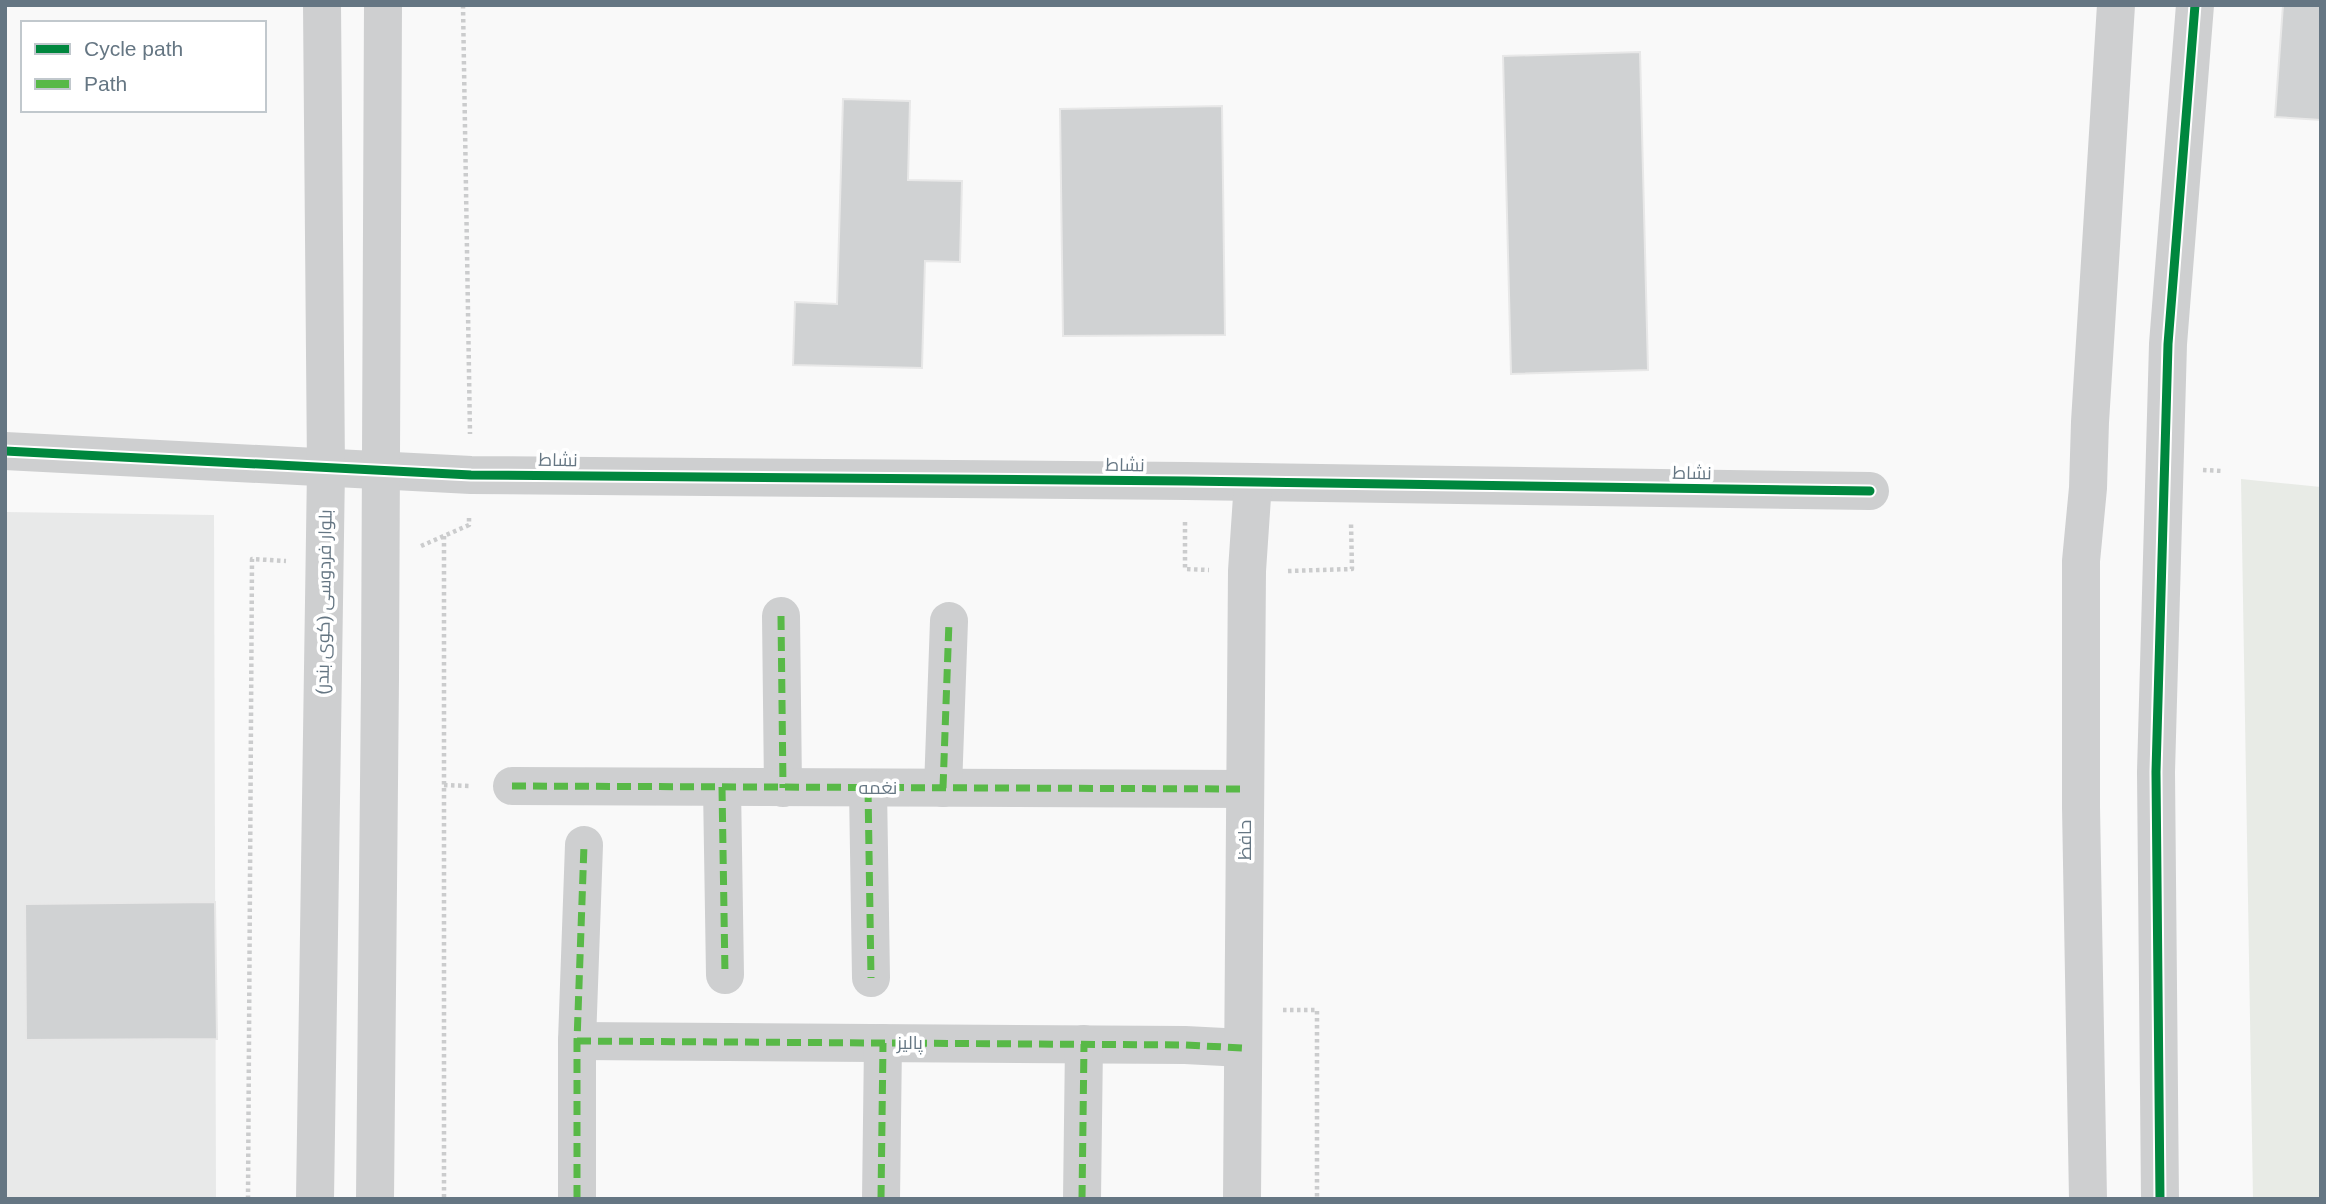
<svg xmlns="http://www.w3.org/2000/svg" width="2326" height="1204" viewBox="0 0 2326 1204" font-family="Helvetica,Cairo,sans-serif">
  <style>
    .built { fill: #e8e9e9 }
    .green { fill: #e8ebe6 }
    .building { fill: #d0d2d3; stroke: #e8e8e8; stroke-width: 2 }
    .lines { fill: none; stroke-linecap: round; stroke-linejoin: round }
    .path { stroke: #cbcccd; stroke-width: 4.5; stroke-dasharray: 3.5 3.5; stroke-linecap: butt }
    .minor { stroke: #cecfd0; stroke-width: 38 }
    .quiet { stroke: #58b947; stroke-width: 7; stroke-dasharray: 14 7; stroke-linecap: butt }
    .cycleway-casing { stroke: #fff; stroke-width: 13 }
    .cycleway { stroke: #00873e; stroke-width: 9 }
    .labels { text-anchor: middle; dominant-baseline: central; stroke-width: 7; stroke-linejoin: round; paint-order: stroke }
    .street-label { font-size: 18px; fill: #657683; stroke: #fff }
  </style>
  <rect width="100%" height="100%" fill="#f9f9f9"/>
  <polygon class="built" points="5,512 214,515 216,1199 5,1199"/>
  <polygon class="green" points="2241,479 2321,487 2321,1199 2253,1199"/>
  <g class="building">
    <polygon points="2283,5 2321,5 2321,120 2275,117"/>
    <polygon points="1640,52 1648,370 1511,374 1503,56"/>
    <polygon points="843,99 910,101 908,180 962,181 960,262 925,261 922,368 793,365 795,302 837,304"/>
    <polygon points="1222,106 1225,335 1063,336 1060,109"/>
    <polygon points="215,902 217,1039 26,1040 25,904"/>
  </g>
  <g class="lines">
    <g class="path">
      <polyline points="463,5 470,434"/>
      <polyline points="2203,470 2223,471"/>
      <polyline points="1185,522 1185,569 1209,570"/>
      <polyline points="444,536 444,1199"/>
      <polyline points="421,546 469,525 469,516"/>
      <polyline points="1288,571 1352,569 1351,523"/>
      <polyline points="444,785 471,786"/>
      <polyline points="1283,1010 1317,1010 1317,1199"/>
      <polyline points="248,1199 252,559 286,561"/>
    </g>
    <g class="minor">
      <polyline points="5,451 471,475 1186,481 1870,491"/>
      <polyline points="781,616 783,788"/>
      <polyline points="512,786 1245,789"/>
      <polyline points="722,787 725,975"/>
      <polyline points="868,788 871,978"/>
      <polyline points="943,788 949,621"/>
      <polyline points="577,1041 1185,1045 1243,1048"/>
      <polyline points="315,1199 326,469 322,5"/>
      <polyline points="375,1199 380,679 383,5"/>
      <polyline points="577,1199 577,1041 584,845"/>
      <polyline points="881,1199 883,1043"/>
      <polyline points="1082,1199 1084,1044"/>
      <polyline points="1242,1199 1247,571 1253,482"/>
      <polyline points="2088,1199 2081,807 2081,561 2088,488 2090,422 2116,5"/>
      <polyline points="2160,1199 2156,772 2168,344 2195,5"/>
    </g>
    <g class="quiet">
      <polyline points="781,616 783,788"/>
      <polyline points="512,786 1245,789"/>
      <polyline points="722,787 725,975"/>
      <polyline points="868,788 871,978"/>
      <polyline points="943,788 949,621"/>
      <polyline points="577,1041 1185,1045 1243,1048"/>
      <polyline points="577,1199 577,1041 584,845"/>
      <polyline points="881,1199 883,1043"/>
      <polyline points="1082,1199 1084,1044"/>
    </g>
    <defs>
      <g id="cycleway">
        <polyline points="5,451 471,475 1186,481 1870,491"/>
        <polyline points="2160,1199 2156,772 2168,344 2195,5"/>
      </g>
    </defs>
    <use href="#cycleway" class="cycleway-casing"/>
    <use href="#cycleway" class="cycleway"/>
  </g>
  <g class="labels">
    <g class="street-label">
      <text transform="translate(558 460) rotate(1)">نشاط</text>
      <text transform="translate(1125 465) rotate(1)">نشاط</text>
      <text transform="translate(1692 473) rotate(1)">نشاط</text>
      <text transform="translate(324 602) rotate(-89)">بلوار فردوسی (کوی بندر)</text>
      <text x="878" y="788">نغمه</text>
      <text transform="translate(1245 840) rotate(-90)">حافظ</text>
      <text x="910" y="1043">پالیز</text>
    </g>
  </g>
  <rect width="2326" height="1204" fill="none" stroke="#657683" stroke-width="14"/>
  <rect x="21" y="21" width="245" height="91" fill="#ffffff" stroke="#c1c8cd" stroke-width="2"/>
  <rect x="35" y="44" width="35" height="10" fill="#00873e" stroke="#c1c8cd" stroke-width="2"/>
  <text x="84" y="56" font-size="21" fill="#657683">Cycle path</text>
  <rect x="35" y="79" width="35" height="10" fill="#58b947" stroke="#c1c8cd" stroke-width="2"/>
  <text x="84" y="91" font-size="21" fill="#657683">Path</text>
</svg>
